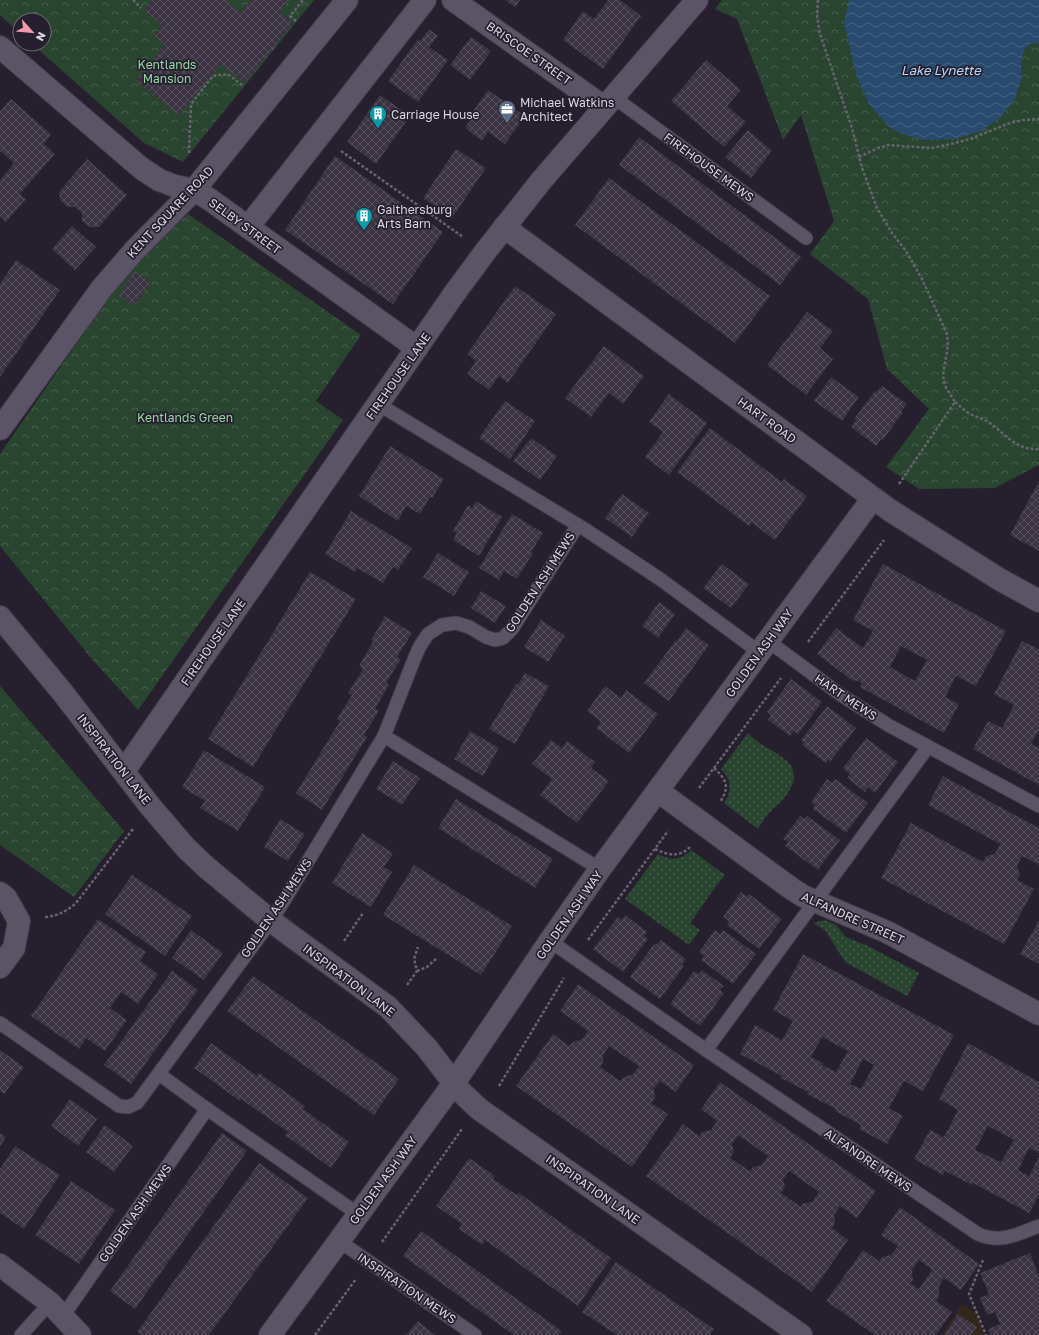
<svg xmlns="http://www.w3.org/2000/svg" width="1039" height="1335" viewBox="0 0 1039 1335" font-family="'Golos Text',sans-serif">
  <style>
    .commercial { fill: #322718 }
    .grass { fill: url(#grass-dots) }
    .park { fill: url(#park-crowns) }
    .water { fill: url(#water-waves) }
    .building { fill: url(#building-cross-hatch); fill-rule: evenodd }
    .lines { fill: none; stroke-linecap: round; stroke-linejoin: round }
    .lane-casing { stroke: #3f3946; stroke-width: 15 }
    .street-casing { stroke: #3f3946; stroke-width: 24 }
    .path { stroke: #67626f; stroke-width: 2.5; stroke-dasharray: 3 2; stroke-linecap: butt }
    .lane { stroke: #5b5466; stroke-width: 13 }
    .street { stroke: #5b5466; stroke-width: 22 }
    .labels { text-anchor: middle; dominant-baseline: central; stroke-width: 3.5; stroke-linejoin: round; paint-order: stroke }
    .street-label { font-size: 12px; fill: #d9d5e0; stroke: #251f2e }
    .park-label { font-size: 12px; fill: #94d9a2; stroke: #251f2e }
    .poi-label { font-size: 12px; fill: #d9d5e0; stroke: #251f2e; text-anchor: start }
    .water-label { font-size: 13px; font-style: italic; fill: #b6d7fc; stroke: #251f2e }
  </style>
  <defs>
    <pattern id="grass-dots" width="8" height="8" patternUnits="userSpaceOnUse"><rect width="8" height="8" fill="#29452f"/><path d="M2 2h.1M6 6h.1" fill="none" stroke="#475f4d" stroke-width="1.8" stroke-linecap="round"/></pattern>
    <pattern id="park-crowns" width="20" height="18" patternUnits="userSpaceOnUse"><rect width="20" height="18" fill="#29452f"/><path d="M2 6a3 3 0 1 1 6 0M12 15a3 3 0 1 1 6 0" fill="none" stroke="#475f4d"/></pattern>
    <pattern id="water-waves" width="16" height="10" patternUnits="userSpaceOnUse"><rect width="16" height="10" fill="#284a6f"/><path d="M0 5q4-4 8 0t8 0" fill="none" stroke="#476383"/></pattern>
    <pattern id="building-cross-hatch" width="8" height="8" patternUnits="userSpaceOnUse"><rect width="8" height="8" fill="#3b3242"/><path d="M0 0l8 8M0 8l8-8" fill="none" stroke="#574f5d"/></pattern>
  </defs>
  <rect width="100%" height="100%" fill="#251f2e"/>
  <polygon class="commercial" points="962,1304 976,1313 984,1335 941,1335"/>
  <g class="grass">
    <path d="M748,733C757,744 772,749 783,758C802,771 793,789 780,803C777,806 774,807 771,811C766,816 762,822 758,829L724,803C732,791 732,780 721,769Z"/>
    <path d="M691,850L725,875C712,890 702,907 690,923L700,930L689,945L625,899L658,854C670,861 681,861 691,850Z"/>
    <polygon points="825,920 836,925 846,937 868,946 919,973 907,996 845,962 825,930 813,923"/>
  </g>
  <g class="park">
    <polygon points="0,0 314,0 183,162 144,143 32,44 44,44 44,20 20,20 20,33 0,15"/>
    <polygon points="722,0 1039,0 1039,465 995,488 919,489 886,467 929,409 887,369 868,299 810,254 834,221 801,115 783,140 737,19 715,9"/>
    <polygon points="188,214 361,335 316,401 343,420 138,710 91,658 0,546 0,454 133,262"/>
    <polygon points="0,686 124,831 74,897 0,845"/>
  </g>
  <polygon class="water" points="849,0 1039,0 1039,43 1032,43 1024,50 1021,63 1021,80 1015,99 1000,118 981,131 954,139 924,140 905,135 891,128 887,125 869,104 857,78 844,23"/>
  <g class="building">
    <polygon points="152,0 225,0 241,13 251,0 289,0 279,12 293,23 245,83 221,64 179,115 136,81 165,45 154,35 162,25 144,10"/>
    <polygon points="505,0 520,0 515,7"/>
    <polygon points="608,0 620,0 641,16 603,69 563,40 583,11 594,19"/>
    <polygon points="429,29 438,36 429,47 448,60 418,102 388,81 418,39 420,41"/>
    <polygon points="471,37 491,51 470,80 450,65"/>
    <polygon points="706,60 741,90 727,106 746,122 724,147 671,101"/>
    <polygon points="488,90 525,116 505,144 488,132 482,141 465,128 471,119 469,117"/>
    <polygon points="380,95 410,116 376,164 347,142"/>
    <polygon points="11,99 51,134 44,144 55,154 20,194 26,199 6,222 0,216 0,180 14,163 0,151 0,111"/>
    <polygon points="748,130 772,151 751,178 725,157"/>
    <polygon points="639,137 801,257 780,285 619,165"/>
    <polygon points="456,149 486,168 452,218 423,198"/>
    <polygon points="335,156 443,232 393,304 285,230"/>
    <polygon points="87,159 127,195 99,227 90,227 82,221 82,213 75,207 68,207 60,200 59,192"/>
    <polygon points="609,178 770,296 735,343 575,225"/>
    <polygon points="72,226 96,247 75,270 52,249"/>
    <polygon points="16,260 60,290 0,377 0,284"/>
    <polygon points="135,271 151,282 134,306 119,296"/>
    <polygon points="515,286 556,314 508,383 499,376 489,390 467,374 476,361 467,354"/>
    <polygon points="807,312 833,331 820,348 833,359 806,395 767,365"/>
    <polygon points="604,346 644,376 623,404 609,393 591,417 565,398"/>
    <polygon points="831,377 859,397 842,421 814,401"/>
    <polygon points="882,386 907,404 901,411 903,412 883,440 881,439 876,446 851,427 856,420 854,419 875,391 876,392"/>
    <polygon points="669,394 707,423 669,475 645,457 663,432 649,422"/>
    <polygon points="505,401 535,421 510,459 479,438"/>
    <polygon points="710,428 782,482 784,479 807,496 775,540 752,523 749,526 677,472"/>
    <polygon points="531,438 557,456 540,480 513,461"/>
    <polygon points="390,446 444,479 432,498 430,497 420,514 406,506 398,521 359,496"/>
    <polygon points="1039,481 1039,551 1010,535"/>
    <polygon points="622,494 649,513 632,537 605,518"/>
    <polygon points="476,501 502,517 479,556 453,540 457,533 453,531 468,505 472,508"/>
    <polygon points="351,511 412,548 398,570 393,567 383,583 357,568 355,572 325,554"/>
    <polygon points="512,514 543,533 531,552 533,553 517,579 504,571 499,580 479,568"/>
    <polygon points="438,553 469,572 454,596 423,577"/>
    <polygon points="722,564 749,584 731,608 703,588"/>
    <path d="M883,564L1006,631L976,686L956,676L945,697L959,704L944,733L860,687L862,683L855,680L854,682L817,654L836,628L863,648L873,631L853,620ZM901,646L927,660L915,681L890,667Z"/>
    <polygon points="310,572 356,599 253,767 208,739"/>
    <polygon points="481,591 506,606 495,623 471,608"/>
    <polygon points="659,602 675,614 658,638 642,626"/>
    <polygon points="385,616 412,633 397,657 401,659 386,683 389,685 375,709 379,711 364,735 367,737 322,810 296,793 340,721 337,719 352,695 348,693 363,669 359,666 373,642 371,640"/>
    <polygon points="541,620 565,636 548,662 524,647"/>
    <polygon points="686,628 709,645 669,701 644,683 676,640 677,641"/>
    <polygon points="1022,641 1039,649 1039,730 1031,744 1039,748 1039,785 973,749 988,721 1002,728 1014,705 994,694"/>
    <polygon points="525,673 549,686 515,744 489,729 516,684 518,685"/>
    <polygon points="791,679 822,702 798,734 794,731 790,736 768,720 771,715 767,712"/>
    <polygon points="605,686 621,698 626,690 658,714 629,753 596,728 601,722 587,711"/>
    <polygon points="827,706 856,728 830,762 828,760 826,763 802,745 804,742 801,740"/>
    <polygon points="470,731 499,748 483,776 454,759"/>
    <polygon points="866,738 898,762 875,793 868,787 865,792 847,778 850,774 843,768"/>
    <polygon points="551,740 562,748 567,741 595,762 591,768 609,781 577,823 540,795 552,779 532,764"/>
    <polygon points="204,750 265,787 238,831 200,808 205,801 182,787"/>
    <polygon points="393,761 420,778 402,805 376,789"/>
    <polygon points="943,776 1039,828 1039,865 1022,856 1017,866 1020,874 1017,880 1034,889 1004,944 881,878 911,823 983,862 986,856 995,854 1000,844 928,805"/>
    <polygon points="827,779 832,783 835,779 868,803 846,833 813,809 815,805 811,802"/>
    <polygon points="456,799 553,859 535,888 438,828"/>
    <polygon points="800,816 805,819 807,816 840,840 818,870 785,846 788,842 783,839"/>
    <polygon points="280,819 305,834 288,861 264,847"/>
    <polygon points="362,833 393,853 384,867 392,872 371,907 332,883"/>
    <polygon points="414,865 512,926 481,975 383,915"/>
    <polygon points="132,875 192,916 165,956 105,914"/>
    <polygon points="741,892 747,897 749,894 782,919 759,949 727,925 729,921 723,917"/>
    <polygon points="625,915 647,932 644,936 648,939 623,972 593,949 618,917 622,920"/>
    <polygon points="98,919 146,952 140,961 158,974 138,1004 121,992 110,1008 127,1020 105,1051 86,1038 79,1049 31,1016"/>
    <polygon points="1039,920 1039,964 1020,954"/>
    <polygon points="191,930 223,953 204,980 172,958"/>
    <polygon points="715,930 720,934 723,930 756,954 733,984 701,960 704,956 699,952"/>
    <polygon points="661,940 686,959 682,965 684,966 660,999 630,977 654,944 656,945"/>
    <path d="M803,954L954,1035L923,1091L904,1081L889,1108L903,1116L887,1144L859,1129L861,1125L835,1111L836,1109L807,1094L808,1092L781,1078L782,1076L740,1054L755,1025L782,1040L793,1021L773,1010ZM822,1037L848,1051L836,1072L822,1065L823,1063L811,1057ZM863,1059L874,1065L861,1089L850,1084Z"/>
    <polygon points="702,970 724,986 720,990 724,993 700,1026 670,1004 694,971 699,974"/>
    <polygon points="172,971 198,990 131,1084 104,1065"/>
    <polygon points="253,976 399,1079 374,1115 227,1011"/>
    <path d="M578,984L694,1065L676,1092L660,1081L654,1089L655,1098L651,1103L668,1114L632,1167L516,1086L553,1034L569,1046L573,1042L582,1039L588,1031L560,1011ZM609,1046L639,1066L633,1074L624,1077L620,1081L600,1067L603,1063V1055Z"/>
    <polygon points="211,1043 257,1076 259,1073 305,1106 303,1109 349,1142 331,1168 285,1135 288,1132 241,1099 240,1101 194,1068"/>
    <path d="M968,1043L1039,1082V1153L1029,1148L1018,1170L1029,1176L1039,1157V1195L1029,1213L973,1183L972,1185L945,1171L943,1175L914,1159L930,1130L944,1137L958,1110L939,1099ZM988,1126L1014,1140L1001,1162L975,1150Z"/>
    <polygon points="0,1050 24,1067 4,1094 0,1091"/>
    <path d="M720,1082L876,1191L857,1218L840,1206L834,1215L835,1223L832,1228L848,1240L812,1292L646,1176L683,1124L699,1136L702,1132L711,1130L717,1121L701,1109ZM738,1135L768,1156L762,1165L753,1167L750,1171L730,1158L734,1152L732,1144ZM789,1171L819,1192L812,1202L802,1204L801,1207L781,1193L785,1187L783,1179Z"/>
    <polygon points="70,1099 97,1119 78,1146 51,1126"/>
    <polygon points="105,1125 133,1146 114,1172 86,1152"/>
    <polygon points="0,1133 6,1137 0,1146"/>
    <polygon points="222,1133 247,1151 135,1309 110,1291"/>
    <polygon points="15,1146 60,1175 24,1229 0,1213 0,1169"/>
    <polygon points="469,1158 495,1176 493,1179 517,1195 519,1193 611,1258 578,1306 485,1240 482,1245 459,1229 462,1224 436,1206"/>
    <polygon points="259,1163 308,1198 209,1335 142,1335 137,1332"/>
    <polygon points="71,1181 115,1210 79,1264 35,1235"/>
    <path d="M900,1207L979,1264L961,1290L944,1278L939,1286V1296L936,1301L952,1312L936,1335H875L826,1301L863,1250L879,1261L882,1257L891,1255L898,1246L881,1235ZM919,1260L932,1270L919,1289L910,1283L913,1280L912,1270Z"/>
    <polygon points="421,1231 562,1331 559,1335 514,1335 403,1256"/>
    <polygon points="1030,1253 1039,1277 1039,1335 990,1335 988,1329 1000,1324 995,1312 987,1315 980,1298 989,1294 980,1273"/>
    <polygon points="616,1262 714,1329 710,1335 617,1335 582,1312"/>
    <polygon points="958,1314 977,1327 971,1335 944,1335"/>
    <polygon points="418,1321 435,1335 406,1335"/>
  </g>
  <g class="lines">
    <defs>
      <g id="lane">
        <polyline points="612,96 806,238"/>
        <polyline points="378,404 586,530 660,579 759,652"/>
        <polyline points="768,641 841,695 888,725 1039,806"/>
        <polyline points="384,736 600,869"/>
        <path d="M550,941L706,1050L978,1234C1000,1244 1018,1234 1039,1226"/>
        <polyline points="0,1023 119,1106 128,1107 137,1103 271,921 285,899 384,736 415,657 420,646 428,634 442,625 456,623 469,627 486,637 495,640 503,638 512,629 578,525"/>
        <polyline points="706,1050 928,747"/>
        <polyline points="159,1074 207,1109 358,1214"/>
        <polyline points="339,1241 475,1335"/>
        <polyline points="63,1316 207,1109"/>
        <polyline points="21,1335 50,1303"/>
      </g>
      <g id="street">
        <polyline points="453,0 604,107"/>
        <polyline points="0,47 141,168 159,180 175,186 194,190 209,199 417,348"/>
        <polyline points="248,227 425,0"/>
        <polyline points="504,227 891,511 999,579 1039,601"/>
        <polyline points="0,429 102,288 134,251 194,190 347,0"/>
        <polyline points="0,617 63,693 150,806 186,848 206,867 271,921 388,1007 427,1048 459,1090 479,1109 801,1335"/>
        <polyline points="124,771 454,294 485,252 541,181 697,0"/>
        <polyline points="658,791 792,889 803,896 887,932 1039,1014"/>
        <polyline points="0,893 6,898 19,921 14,948 0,967"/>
        <polyline points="0,1265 50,1303 80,1335"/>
        <polyline points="270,1335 339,1241 454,1083 550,941 600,869 873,498"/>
      </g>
    </defs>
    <use href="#lane" class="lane-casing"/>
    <use href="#street" class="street-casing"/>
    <g class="path">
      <polyline points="133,0 141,8"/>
      <polyline points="818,0 817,16 820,34 852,128 862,168 877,208 892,233 906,251 922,279 947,334 948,345 943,375 945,386 955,402 899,484"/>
      <polyline points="296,21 290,16 303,0"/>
      <polyline points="341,151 463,237"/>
      <polyline points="189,153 191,104 213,76 228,74 243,86"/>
      <polyline points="859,157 878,148 888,145 932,148 951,144 970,139 1010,123 1023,120 1039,119"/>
      <path d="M955,402C960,406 965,411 970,414C976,417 982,418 988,422C1005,433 1016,451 1039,449"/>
      <polyline points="808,642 884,540"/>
      <path d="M714,768C727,780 730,787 720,802"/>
      <polyline points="699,788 781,678"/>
      <path d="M655,849C668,855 679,858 690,847"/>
      <path d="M45,917C58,916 67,911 76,903L133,829"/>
      <polyline points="588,940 668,831"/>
      <polyline points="344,941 363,913"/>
      <polyline points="417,971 427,967 437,958"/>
      <polyline points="407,985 417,971 414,959 418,947"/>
      <polyline points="499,1086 564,978"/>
      <polyline points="382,1242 462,1129"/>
      <polyline points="983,1260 969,1294 986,1335"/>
      <polyline points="315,1335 356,1279"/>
    </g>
    <use href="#lane" class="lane"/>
    <use href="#street" class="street"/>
  </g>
  <defs>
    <symbol id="office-pin" viewBox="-11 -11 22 30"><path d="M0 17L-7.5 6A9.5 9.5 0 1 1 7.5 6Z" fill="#5c6f8a" stroke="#251f2e"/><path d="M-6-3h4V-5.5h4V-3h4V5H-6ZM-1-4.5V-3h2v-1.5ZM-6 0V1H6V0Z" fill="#fff"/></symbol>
    <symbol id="building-pin" viewBox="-11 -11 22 30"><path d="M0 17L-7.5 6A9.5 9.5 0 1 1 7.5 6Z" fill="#0f9aa8" stroke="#251f2e"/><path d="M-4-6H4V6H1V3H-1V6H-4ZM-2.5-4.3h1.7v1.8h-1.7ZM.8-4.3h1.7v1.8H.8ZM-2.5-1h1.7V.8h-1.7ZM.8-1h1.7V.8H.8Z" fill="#fff"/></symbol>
  </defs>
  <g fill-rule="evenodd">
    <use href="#office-pin" x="497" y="99" width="20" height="27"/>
    <use href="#building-pin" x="368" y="104" width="20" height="27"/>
    <use href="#building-pin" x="354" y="206" width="20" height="27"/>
  </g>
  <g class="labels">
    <g class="street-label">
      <text transform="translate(529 53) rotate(35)">BRISCOE STREET</text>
      <text transform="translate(709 167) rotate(36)">FIREHOUSE MEWS</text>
      <text transform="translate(170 212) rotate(-47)">KENT SQUARE ROAD</text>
      <text transform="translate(245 226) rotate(36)">SELBY STREET</text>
      <text transform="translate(398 376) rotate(-55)">FIREHOUSE LANE</text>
      <text transform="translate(767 420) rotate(36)">HART ROAD</text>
      <text transform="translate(540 582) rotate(-57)">GOLDEN ASH MEWS</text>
      <text transform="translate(213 642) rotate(-55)">FIREHOUSE LANE</text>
      <text transform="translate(759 653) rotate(-54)">GOLDEN ASH WAY</text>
      <text transform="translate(846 697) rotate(34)">HART MEWS</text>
      <text transform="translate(114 759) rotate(52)">INSPIRATION LANE</text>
      <text transform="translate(276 908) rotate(-56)">GOLDEN ASH MEWS</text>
      <text transform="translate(569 915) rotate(-55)">GOLDEN ASH WAY</text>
      <text transform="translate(853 918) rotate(24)">ALFANDRE STREET</text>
      <text transform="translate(349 980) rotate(37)">INSPIRATION LANE</text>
      <text transform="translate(868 1160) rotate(34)">ALFANDRE MEWS</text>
      <text transform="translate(383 1180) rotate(-54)">GOLDEN ASH WAY</text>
      <text transform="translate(593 1189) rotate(35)">INSPIRATION LANE</text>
      <text transform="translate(135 1213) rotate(-55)">GOLDEN ASH MEWS</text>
      <text transform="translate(407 1288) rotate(34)">INSPIRATION MEWS</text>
    </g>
    <g class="park-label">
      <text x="167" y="64">Kentlands<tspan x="167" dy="14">Mansion</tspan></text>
      <text x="185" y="417">Kentlands Green</text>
    </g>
    <g class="poi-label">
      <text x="520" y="102">Michael Watkins<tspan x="520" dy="14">Architect</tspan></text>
      <text x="391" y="114">Carriage House</text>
      <text x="377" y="209">Gaithersburg<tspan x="377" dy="14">Arts Barn</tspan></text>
    </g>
    <g class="water-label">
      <text x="941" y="70">Lake Lynette</text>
    </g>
  </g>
  <g transform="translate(32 32) rotate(117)"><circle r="19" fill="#251f2e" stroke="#6d6875"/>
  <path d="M0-3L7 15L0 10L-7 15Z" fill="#f29aad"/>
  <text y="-6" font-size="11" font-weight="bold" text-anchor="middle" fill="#d9d5e0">N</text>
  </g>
</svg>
